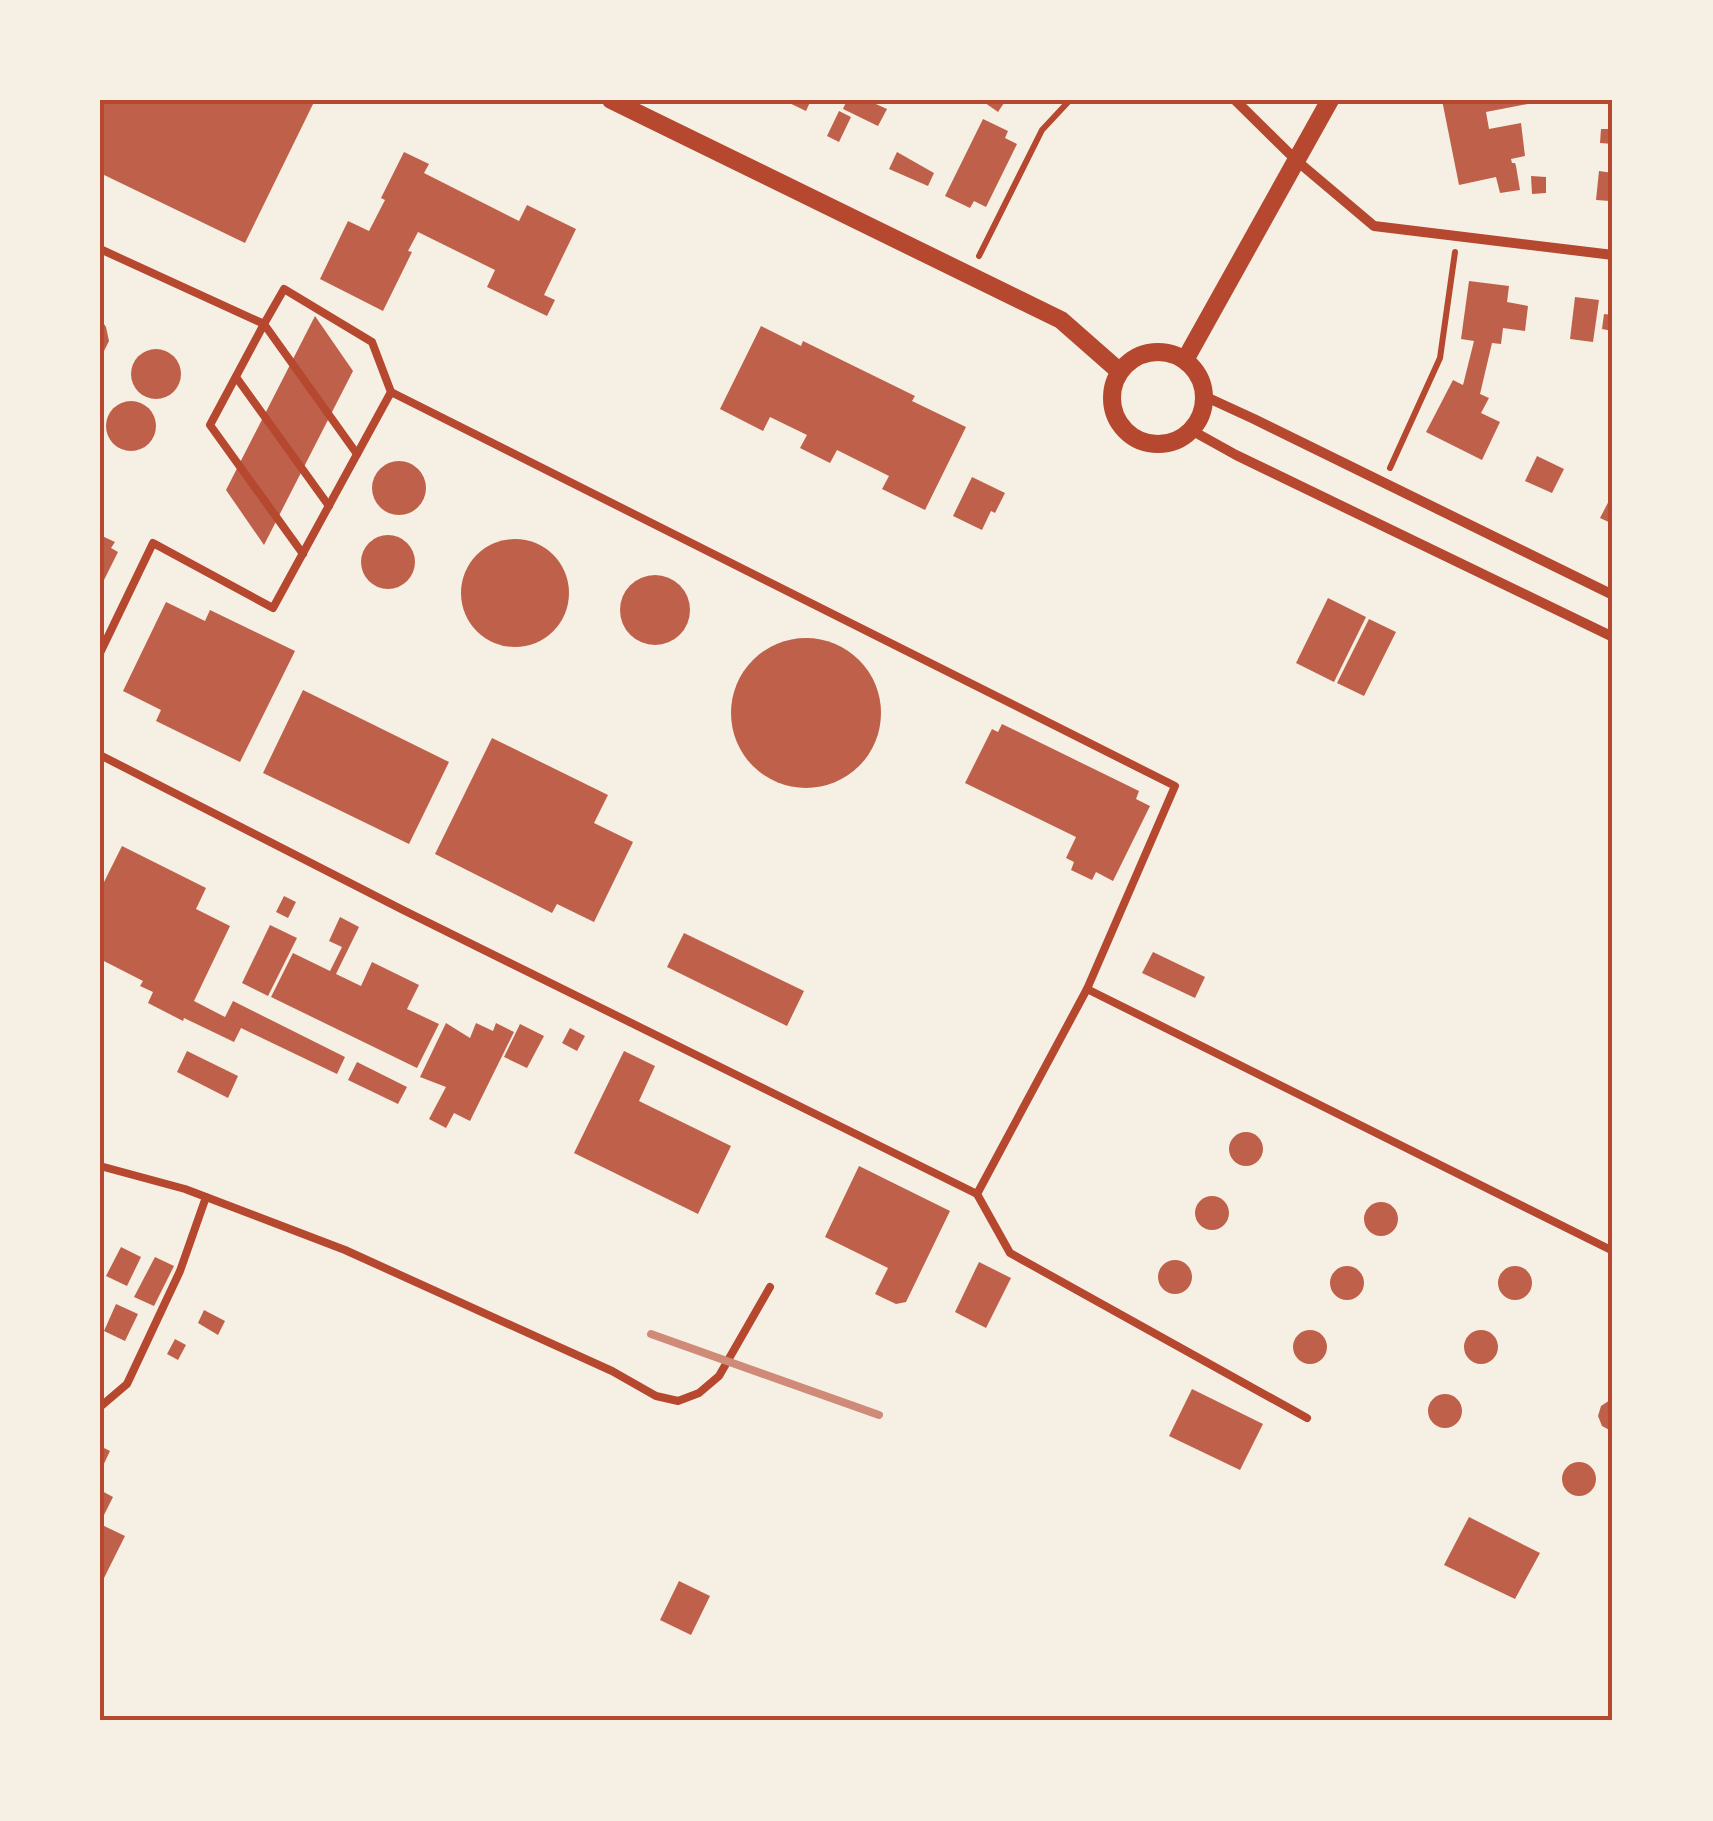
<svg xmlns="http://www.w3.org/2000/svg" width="1713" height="1821" viewBox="0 0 1713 1821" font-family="Spectral,serif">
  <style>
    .building { fill: #bf614a }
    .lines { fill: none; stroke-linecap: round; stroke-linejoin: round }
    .path { stroke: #b5482f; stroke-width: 6 }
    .service { stroke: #b5482f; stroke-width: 8 }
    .minor { stroke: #b5482f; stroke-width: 10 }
    .tertiary { stroke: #b5482f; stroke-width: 18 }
    .rail { stroke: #cf8b77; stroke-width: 8 }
    .neatline { fill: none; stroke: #b5482f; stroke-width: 4 }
  </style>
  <rect width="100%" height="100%" fill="#f6efe4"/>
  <g class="building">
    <polygon points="100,100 315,100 245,243 100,173"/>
    <polygon points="783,100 811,100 806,111"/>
    <polygon points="847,100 867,100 887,109 878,126 843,109"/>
    <polygon points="981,100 1006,100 998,112"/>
    <polygon points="1442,100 1538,100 1538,102 1486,112 1489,129 1521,123 1525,156 1511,159 1512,163 1515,163 1516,166 1520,190 1500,193 1496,177 1459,185"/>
    <polygon points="839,111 851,117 839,142 827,136"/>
    <polygon points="983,119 1008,131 1005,138 1017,144 986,207 974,201 970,208 945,196"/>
    <polygon points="1601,129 1613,129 1613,144 1600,143"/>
    <polygon points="404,152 429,164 424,173 519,221 527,205 576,229 544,295 555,300 547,316 487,287 495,270 418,232 408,251 412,252 383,311 320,279 348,221 369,231 385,200 381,198"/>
    <polygon points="897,152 934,173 928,186 889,169"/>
    <polygon points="1599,171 1613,173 1610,201 1596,200"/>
    <polygon points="1531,176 1546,177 1546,193 1532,194"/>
    <polygon points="1469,281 1509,286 1507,302 1528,306 1525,331 1503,328 1501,344 1492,343 1480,394 1489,398 1481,413 1500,422 1482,460 1426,432 1453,380 1463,385 1474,341 1461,339"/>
    <polygon points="1575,297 1599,300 1593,342 1570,339"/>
    <polygon points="1604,314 1613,315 1613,331 1602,329"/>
    <polygon points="315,316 353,371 264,545 226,490"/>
    <polygon points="100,318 106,327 109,341 100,359"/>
    <polygon points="761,326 801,346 803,341 915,396 912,401 966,427 925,510 882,489 889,476 837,450 830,463 800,448 807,435 770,417 763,431 720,409"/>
    <circle cx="156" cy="374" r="25"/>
    <circle cx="131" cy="426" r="25"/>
    <polygon points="1537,456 1564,469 1552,493 1525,481"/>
    <circle cx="399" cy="488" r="27"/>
    <polygon points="972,477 1005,493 995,513 991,511 982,530 953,516"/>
    <polygon points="1613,493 1613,524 1600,518"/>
    <polygon points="100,535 115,542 111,548 118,552 100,588"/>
    <circle cx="388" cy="562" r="27"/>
    <circle cx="515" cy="593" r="54"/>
    <circle cx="655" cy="610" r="35"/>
    <polygon points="1328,598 1366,617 1334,682 1296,663"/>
    <polygon points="166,602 205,621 210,610 295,651 240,762 156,721 161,710 123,691"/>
    <polygon points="1369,619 1396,632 1364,696 1337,683"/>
    <circle cx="806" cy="713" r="75"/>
    <polygon points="303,690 449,762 409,844 263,773"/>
    <polygon points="1002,724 1139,791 1136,799 1150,806 1113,881 1096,872 1092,880 1071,870 1074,862 1066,858 1076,837 965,783 992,729 998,732"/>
    <polygon points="492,738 608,795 594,823 633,842 594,922 557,904 552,913 435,854"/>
    <polygon points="122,846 206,888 196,909 230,926 194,1001 225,1017 233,1001 345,1057 337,1074 241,1028 234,1042 184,1018 183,1021 148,1003 153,992 140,986 143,981 100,959 100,890"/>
    <polygon points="284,896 296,902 288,918 276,912"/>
    <polygon points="340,917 359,927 336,974 361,986 372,962 419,985 407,1009 439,1024 417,1068 271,997 293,953 330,971 342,947 329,941"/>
    <polygon points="270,925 297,938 268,996 242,983"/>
    <polygon points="684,933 804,991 787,1026 667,967"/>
    <polygon points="1153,952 1205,977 1195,998 1142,973"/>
    <polygon points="446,1023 470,1038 476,1023 493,1031 496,1023 514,1032 470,1121 454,1113 446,1128 429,1119 446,1087 420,1077"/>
    <polygon points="520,1024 544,1036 527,1068 504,1057"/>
    <polygon points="570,1028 585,1036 577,1051 562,1043"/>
    <polygon points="187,1051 238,1076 228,1098 177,1072"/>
    <polygon points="624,1051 655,1066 639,1101 731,1146 698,1214 574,1153"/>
    <polygon points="357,1062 407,1087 398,1104 348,1080"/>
    <circle cx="1246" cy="1149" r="17"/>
    <polygon points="859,1166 950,1211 906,1302 896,1304 875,1294 888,1268 825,1237"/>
    <circle cx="1212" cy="1213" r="17"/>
    <circle cx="1381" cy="1219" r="17"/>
    <polygon points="121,1247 141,1257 127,1286 106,1276"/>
    <polygon points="155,1257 174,1266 154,1306 134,1297"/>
    <circle cx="1175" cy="1277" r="17"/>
    <polygon points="979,1262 1011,1278 986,1328 955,1312"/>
    <circle cx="1515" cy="1283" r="17"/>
    <circle cx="1347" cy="1283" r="17"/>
    <polygon points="116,1304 138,1314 125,1341 104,1331"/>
    <polygon points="204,1310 225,1321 218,1335 198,1323"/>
    <circle cx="1310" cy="1347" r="17"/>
    <circle cx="1481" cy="1347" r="17"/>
    <polygon points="175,1339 186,1345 178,1360 167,1354"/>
    <polygon points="1192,1389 1263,1424 1240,1470 1169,1436"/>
    <circle cx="1445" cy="1411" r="17"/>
    <polygon points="1613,1398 1613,1432 1602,1426 1598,1416 1601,1406"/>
    <polygon points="100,1446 110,1451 100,1472"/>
    <circle cx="1579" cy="1479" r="17"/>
    <polygon points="100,1490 113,1497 100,1523"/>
    <polygon points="1469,1517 1540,1553 1515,1599 1444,1565"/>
    <polygon points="100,1524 125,1536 100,1586"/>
    <polygon points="679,1581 710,1596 691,1635 660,1620"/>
  </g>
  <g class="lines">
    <g class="path">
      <polyline points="979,256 1042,130 1070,100"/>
      <polyline points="1390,468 1440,358 1455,252"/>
    </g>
    <g class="service">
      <polyline points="100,249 264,324 284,289 372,342 391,392"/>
      <polyline points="236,377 329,506"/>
      <polyline points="303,554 210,425 264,324 357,454"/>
      <polyline points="100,653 153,543 273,608 391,392 1175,786 1087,989 977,1194"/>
      <polyline points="100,755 403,910 977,1194 1010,1253 1307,1418"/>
      <polyline points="1087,989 1613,1251"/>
      <polyline points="100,1166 185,1189 345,1250 612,1371 656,1396 678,1401 699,1393 719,1376 770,1287"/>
      <polyline points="100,1407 127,1384 180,1271 206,1197"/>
    </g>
    <g class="minor">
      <polyline points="1235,100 1297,161 1374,226 1613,255"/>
      <polyline points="1204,396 1254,419 1613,595"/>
      <polyline points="1191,430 1236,455 1613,637"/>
    </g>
    <g class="tertiary">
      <polyline points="611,100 1061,320 1119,371"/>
      <circle cx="1158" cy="398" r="46"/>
      <polyline points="1185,360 1330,100"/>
    </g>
    <polyline class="rail" points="651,1334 879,1415"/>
  </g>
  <rect width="1713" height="1821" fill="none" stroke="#f6efe4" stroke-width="205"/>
  <rect x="102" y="102" width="1508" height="1616" class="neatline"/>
</svg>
